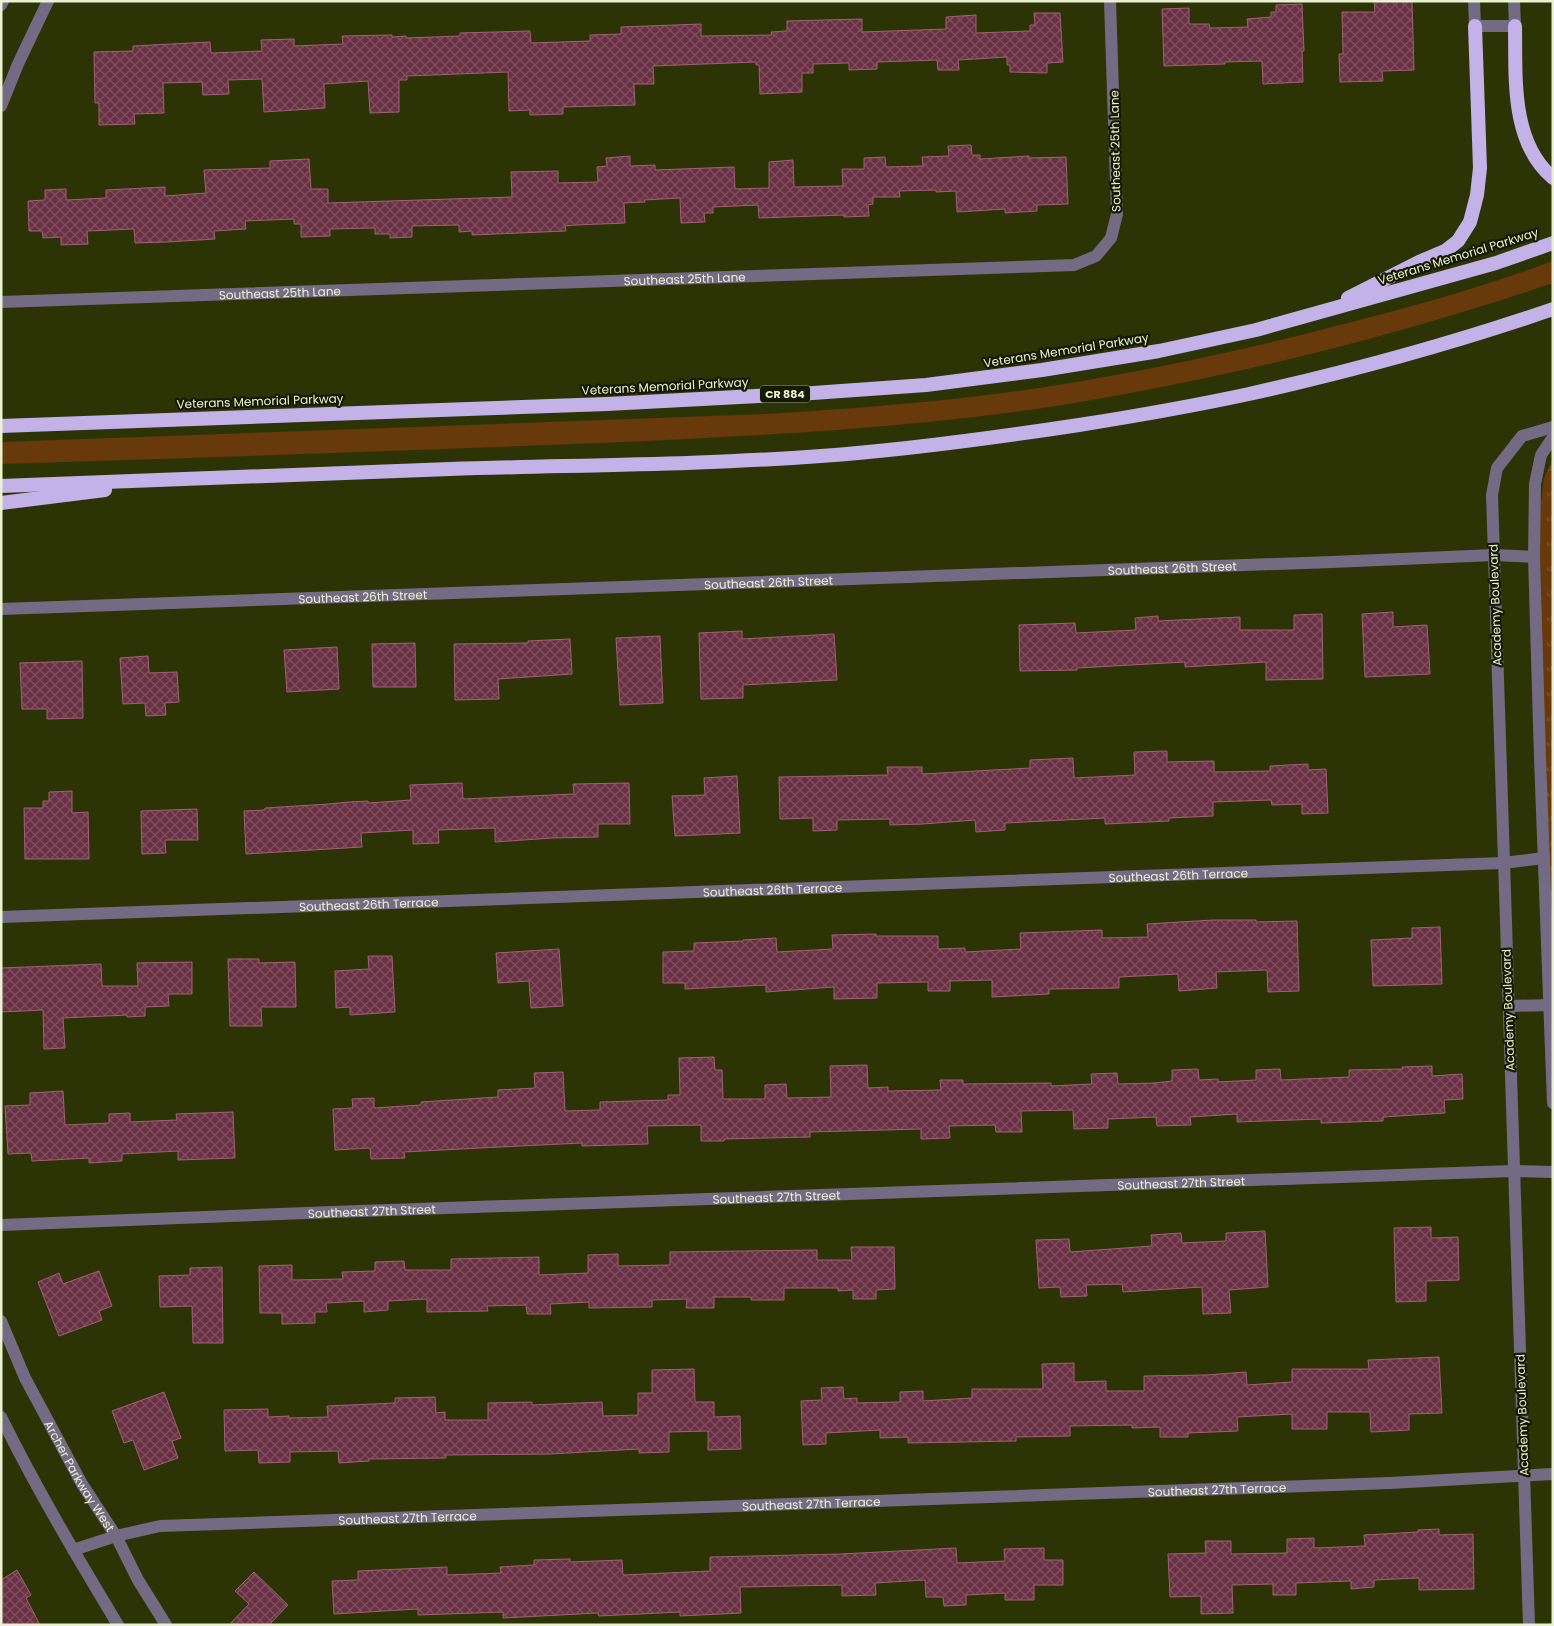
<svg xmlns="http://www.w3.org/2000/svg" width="1554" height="1626" viewBox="0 0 1554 1626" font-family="Poppins,sans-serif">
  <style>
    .grass { fill: #68390a }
    .park { fill: url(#park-tufts) }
    .building { fill: url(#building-cross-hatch); stroke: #9f6175 }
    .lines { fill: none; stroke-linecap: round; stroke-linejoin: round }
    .minor { stroke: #736b83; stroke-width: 12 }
    .tertiary { stroke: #736b83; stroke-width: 12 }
    .trunk { stroke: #c2b2e8; stroke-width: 14 }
    .labels { text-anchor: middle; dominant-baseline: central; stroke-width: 4.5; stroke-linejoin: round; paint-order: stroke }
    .shield { fill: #161a03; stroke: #aab195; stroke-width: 1 }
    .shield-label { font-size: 11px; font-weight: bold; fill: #eaf2d3 }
    .street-label { font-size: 12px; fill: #eaf2d3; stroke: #161a03 }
  </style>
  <defs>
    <pattern id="park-tufts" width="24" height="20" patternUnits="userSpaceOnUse" patternTransform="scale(1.25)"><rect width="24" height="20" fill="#68390a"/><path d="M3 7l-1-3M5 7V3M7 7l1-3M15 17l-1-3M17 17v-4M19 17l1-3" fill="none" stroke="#7e562d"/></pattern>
    <pattern id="building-cross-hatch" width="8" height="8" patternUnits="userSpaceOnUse" patternTransform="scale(1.25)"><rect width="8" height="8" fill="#6a3145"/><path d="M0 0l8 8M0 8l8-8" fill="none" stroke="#7f4f5f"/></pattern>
  </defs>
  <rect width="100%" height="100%" fill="#2c3405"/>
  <path class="grass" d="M1553,261V283C1391,338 1224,379 1056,406C905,429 752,436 600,443C401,451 201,458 1,464V442L767,414C862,408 958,401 1052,386C1146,371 1240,351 1332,327C1407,308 1481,288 1553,261Z"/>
  <polygon class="park" points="1553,459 1553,1005 1534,557 1544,478"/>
  <g class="building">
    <polygon points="1374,1 1412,1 1414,70 1382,71 1383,81 1340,82 1339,54 1343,54 1342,12 1375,12"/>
    <polygon points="1302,4 1304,51 1302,51 1303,82 1263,84 1262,61 1225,62 1225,64 1164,66 1162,9 1189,8 1189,24 1209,24 1210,28 1248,27 1247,19 1271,17 1271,12 1276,12 1276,5"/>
    <polygon points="1034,13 1060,13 1063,62 1047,63 1047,73 1010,72 1010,65 1007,65 1007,57 958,60 959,70 938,70 937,60 877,62 877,69 849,70 849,63 813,64 813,73 802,73 802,92 760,94 759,65 756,65 756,62 653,66 654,84 634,84 635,105 563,107 563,114 530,115 530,110 509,111 508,72 407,76 407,80 399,80 399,112 370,113 368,81 324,84 325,108 264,112 262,79 228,80 229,94 203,95 202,82 163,83 164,113 134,114 135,124 99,125 99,103 95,103 94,52 133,51 133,46 210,42 211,53 262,51 261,40 294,39 294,46 343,44 342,36 392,35 392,37 406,36 406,38 460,36 460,33 530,31 531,43 590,41 590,35 621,34 621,27 701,24 701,36 772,35 771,32 787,31 787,21 862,19 862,32 919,30 946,29 946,17 976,15 976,33 1030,31 1030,25 1035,25"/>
    <polygon points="971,145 972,155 980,155 980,159 1029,156 1029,158 1066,157 1068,204 1037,205 1037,211 1005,213 1005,209 957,212 956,191 936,192 936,190 899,191 900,197 873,197 873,204 868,205 869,216 844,217 844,215 759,218 758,205 713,207 713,213 704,213 705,222 681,223 680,198 644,200 645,202 624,203 625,223 576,225 565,226 566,231 495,234 472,235 472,231 459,232 459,225 412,226 412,237 390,238 390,234 375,234 375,228 330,229 330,236 301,237 301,224 294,224 294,219 245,221 246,229 214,231 215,239 167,242 135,243 134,229 87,231 88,244 61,245 61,237 43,238 42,231 29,231 28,201 45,200 45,190 66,189 66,200 106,198 106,190 165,187 165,196 206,193 204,170 270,168 270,161 309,159 311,189 328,189 328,203 512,197 511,172 558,171 558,183 598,182 597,167 607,166 606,158 630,156 630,166 655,165 655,170 734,167 735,189 769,188 769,162 793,160 794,187 843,186 842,169 864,169 864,158 885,157 886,167 923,166 922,157 949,156 948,146"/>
    <polygon points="1393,612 1393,627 1427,625 1430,674 1365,677 1362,614"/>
    <polygon points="1322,614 1323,679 1266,680 1266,662 1185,667 1185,662 1077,668 1077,670 1020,671 1019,625 1075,623 1076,633 1136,630 1135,618 1158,616 1158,621 1240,617 1240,630 1294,630 1294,615"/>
    <polygon points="742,631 742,639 834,634 837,680 743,685 743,698 701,699 699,633"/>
    <polygon points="660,636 663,703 620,705 616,638"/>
    <polygon points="570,639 572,674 498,679 499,699 455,700 454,644 528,643 528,641"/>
    <polygon points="415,643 416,687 373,687 372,644"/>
    <polygon points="337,647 339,689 287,692 284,650"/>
    <polygon points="148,656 149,673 177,672 179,702 165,703 166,715 146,716 145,703 123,704 120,658"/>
    <polygon points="82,661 83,718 47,719 47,709 22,709 20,663"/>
    <polygon points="1167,751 1167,762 1214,761 1214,772 1270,771 1270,766 1308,764 1308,770 1326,769 1328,813 1302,814 1302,804 1272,805 1271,800 1213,802 1213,816 1169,818 1169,821 1105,824 1105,818 1005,823 1005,830 976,832 975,820 923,824 890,825 890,819 837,820 837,830 813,831 813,818 780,819 779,777 888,775 887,767 922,767 922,774 1030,768 1030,760 1073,758 1074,778 1135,775 1134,752"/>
    <polygon points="737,776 740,833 675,836 672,796 705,795 704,778"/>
    <polygon points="462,783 463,799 574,794 573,784 629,783 630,824 598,824 598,837 552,838 495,842 495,828 438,830 439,843 413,844 413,830 361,833 362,847 246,854 244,811 265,810 265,808 329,804 348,802 368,801 368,803 411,800 410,785"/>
    <polygon points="72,791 72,813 88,812 89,859 25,859 24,808 43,808 43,801 49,801 49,792"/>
    <polygon points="197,809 198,840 165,840 166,853 142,854 141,811"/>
    <polygon points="1213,920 1256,920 1256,922 1297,921 1299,991 1268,992 1267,970 1216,972 1217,988 1179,991 1178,974 1119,977 1119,988 1049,989 1049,994 992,997 992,980 950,981 950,991 928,991 928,982 877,983 877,998 834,999 834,987 766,992 766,985 685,989 685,983 663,983 663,952 694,951 694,943 743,941 743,940 776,938 777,952 833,949 832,935 876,934 876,936 938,936 938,949 965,948 965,952 1021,949 1020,933 1102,930 1102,938 1148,937 1147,924"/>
    <polygon points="1440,927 1442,984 1373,986 1371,940 1412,938 1412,928"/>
    <polygon points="559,949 563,1006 531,1008 529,981 498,983 496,953"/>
    <polygon points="368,956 392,956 395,1012 350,1015 350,1007 336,1008 335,971 369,969"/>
    <polygon points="228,959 259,959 259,963 295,962 296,1007 261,1007 262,1026 230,1026"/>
    <polygon points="192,962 192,994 168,994 169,1006 145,1007 145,1016 127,1017 127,1015 63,1018 65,1048 44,1049 43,1010 1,1012 1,968 101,964 102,986 138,986 137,963"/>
    <polygon points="714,1057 715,1070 722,1070 723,1099 765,1099 765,1085 786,1084 787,1098 831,1097 830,1066 867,1065 868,1088 888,1087 888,1091 941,1090 940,1080 963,1080 963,1084 1051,1083 1051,1086 1092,1084 1091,1074 1117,1073 1118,1084 1155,1083 1172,1081 1172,1070 1198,1069 1199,1080 1218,1079 1218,1082 1256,1080 1256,1070 1280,1069 1281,1080 1349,1077 1349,1070 1403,1069 1402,1067 1432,1066 1432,1076 1462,1074 1463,1099 1444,1100 1445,1113 1383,1117 1383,1121 1321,1123 1321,1119 1237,1122 1237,1114 1190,1117 1191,1125 1157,1126 1156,1117 1108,1119 1108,1128 1074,1129 1073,1110 1021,1111 1022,1132 996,1132 995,1125 949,1126 950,1138 921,1139 921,1129 810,1132 810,1137 724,1139 724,1141 701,1141 701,1125 647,1126 648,1144 582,1146 582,1143 500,1147 404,1152 405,1158 371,1159 370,1148 335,1150 333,1109 353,1108 352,1099 374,1098 374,1108 421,1105 421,1102 498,1097 498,1090 535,1088 534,1073 563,1072 565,1111 600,1110 600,1102 668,1100 668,1095 680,1095 679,1058"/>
    <polygon points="63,1091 65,1125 109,1123 109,1114 130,1113 130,1122 177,1120 176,1114 233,1112 235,1158 178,1160 178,1151 122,1154 122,1161 89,1163 89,1158 32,1161 31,1153 8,1154 5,1106 30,1105 30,1093"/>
    <polygon points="1431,1227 1431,1238 1458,1237 1459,1280 1426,1281 1426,1301 1396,1302 1394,1228"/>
    <polygon points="1265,1231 1268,1287 1229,1290 1231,1313 1203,1314 1202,1287 1123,1292 1122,1284 1086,1285 1087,1296 1061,1297 1060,1287 1039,1288 1036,1240 1069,1239 1070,1252 1152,1246 1151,1235 1181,1233 1182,1243 1226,1241 1226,1233"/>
    <polygon points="851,1247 894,1247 895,1289 876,1290 876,1299 853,1299 853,1290 838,1291 838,1288 784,1288 784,1300 751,1300 751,1297 714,1297 714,1308 686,1308 687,1299 652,1300 652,1307 589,1308 589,1302 550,1304 551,1314 527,1314 526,1305 487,1306 488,1311 427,1312 427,1299 388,1301 388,1310 364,1312 364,1301 326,1303 327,1312 315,1312 315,1323 282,1324 282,1313 260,1313 259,1266 292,1265 292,1280 343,1279 342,1272 375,1271 375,1262 404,1261 405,1270 451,1270 451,1259 539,1257 539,1275 588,1273 588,1255 618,1254 618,1266 670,1265 670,1252 817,1250 817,1260 852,1260"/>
    <polygon points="222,1267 223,1343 193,1343 192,1306 160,1307 159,1276 190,1275 190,1268"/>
    <polygon points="99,1271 112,1306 99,1311 102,1320 59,1336 38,1282 59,1273 63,1284"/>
    <polygon points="1439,1357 1442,1413 1409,1414 1409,1430 1371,1432 1370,1412 1327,1412 1327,1429 1292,1429 1292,1414 1237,1417 1238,1431 1188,1433 1188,1437 1160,1437 1160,1427 1132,1428 1132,1425 1070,1426 1070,1436 1016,1437 1016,1441 908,1443 908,1437 880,1438 880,1430 826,1433 826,1444 803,1445 801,1401 822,1400 821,1388 843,1387 844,1399 857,1398 857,1403 900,1402 900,1392 923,1391 923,1401 972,1398 972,1389 1043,1389 1042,1364 1074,1363 1074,1382 1106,1381 1106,1391 1144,1391 1144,1376 1206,1375 1246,1372 1247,1385 1292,1382 1292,1369 1369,1369 1368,1360"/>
    <polygon points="694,1369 695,1402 714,1402 714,1417 740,1416 741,1449 708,1450 708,1431 669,1432 669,1452 639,1453 639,1449 550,1454 446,1455 446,1458 369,1459 369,1461 339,1463 338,1451 290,1452 290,1462 259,1463 258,1450 225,1451 224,1410 268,1409 268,1417 289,1416 289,1418 328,1417 327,1406 395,1403 395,1398 435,1397 436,1413 445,1412 445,1420 488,1420 488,1403 532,1402 532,1405 602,1402 603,1416 638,1415 638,1393 652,1393 652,1370"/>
    <polygon points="164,1392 181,1438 172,1441 178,1458 144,1470 133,1440 124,1443 112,1411"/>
    <polygon points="1439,1529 1439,1535 1473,1534 1474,1589 1419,1590 1419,1578 1374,1580 1374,1587 1351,1589 1351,1581 1296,1583 1296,1595 1273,1595 1273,1584 1232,1585 1233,1613 1201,1614 1201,1596 1170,1597 1168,1554 1206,1553 1205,1541 1231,1541 1231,1554 1287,1553 1287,1539 1314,1538 1314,1548 1365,1546 1364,1535 1418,1532 1418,1530"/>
    <polygon points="956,1548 957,1563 1005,1561 1004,1549 1044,1548 1044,1560 1063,1560 1063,1585 1034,1585 1034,1600 1005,1600 1005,1593 966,1595 966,1605 944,1606 943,1597 926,1597 925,1580 875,1583 876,1595 842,1596 842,1585 740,1587 741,1613 680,1616 680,1612 599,1616 598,1613 503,1618 503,1612 418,1615 418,1609 334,1614 332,1581 358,1580 358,1571 447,1567 447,1575 501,1573 500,1567 534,1565 534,1560 570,1559 570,1562 622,1560 623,1575 710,1571 710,1557 841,1554"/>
    <polygon points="17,1570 31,1595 26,1598 40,1625 1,1625 1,1580"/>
    <polygon points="254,1572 288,1605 269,1625 229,1625 249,1604 235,1591"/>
  </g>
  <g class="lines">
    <g class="minor">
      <polyline points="1,5 3,1"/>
      <polyline points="1,106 18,64 48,1"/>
      <path id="s1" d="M1,302L1074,265L1096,256L1111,238L1117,214L1110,1"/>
      <polyline points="1553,437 1541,455 1535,484 1534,557 1540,758 1553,1103"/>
      <path id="s2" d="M1,609L1332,562L1494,555L1534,557"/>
      <path id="s3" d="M1,917L1503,863L1544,858"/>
      <polyline points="1508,1006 1553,1005"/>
      <path id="s4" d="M1,1225L332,1212L1513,1171L1553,1172"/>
      <path id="s5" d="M73,1550L116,1536L160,1526L1390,1483L1553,1474"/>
      <polyline points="1529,1625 1492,495 1497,468 1522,436 1553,427"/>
    </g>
    <g class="tertiary">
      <polyline points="1474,1 1475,26 1515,26 1514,1"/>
      <path id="s6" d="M1,1321L25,1378L82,1484L116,1536L138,1580L166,1625"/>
      <path d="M1,1417C36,1488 77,1557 118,1625"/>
    </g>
    <g class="trunk">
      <path d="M1515,26C1516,76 1510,142 1553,178"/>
      <polyline points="1348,298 1419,262 1445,251 1458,241 1470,222 1477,195 1480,168 1475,26"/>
      <polyline points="1,426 607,404 813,393 926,385 1042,370 1159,351 1256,330 1496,263 1553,243"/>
      <path d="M1,486C151,480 301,474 450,469C574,465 697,465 821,456C907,450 993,438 1079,425C1136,416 1193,406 1249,394C1352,371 1454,343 1553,309"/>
      <polyline points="1,503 105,490"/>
    </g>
  </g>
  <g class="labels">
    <rect class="shield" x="760" y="385.5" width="50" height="17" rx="4"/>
    <g class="shield-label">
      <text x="785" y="394">CR 884</text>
    </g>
    <g class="street-label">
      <text transform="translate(1115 151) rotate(-91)">Southeast 25th Lane</text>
      <text transform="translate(1458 256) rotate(-17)">Veterans Memorial Parkway</text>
      <text stroke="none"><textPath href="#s1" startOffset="684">Southeast 25th Lane</textPath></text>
      <text stroke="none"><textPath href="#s1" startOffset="279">Southeast 25th Lane</textPath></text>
      <text transform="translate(1066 350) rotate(-9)">Veterans Memorial Parkway</text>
      <text transform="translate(665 386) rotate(-3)">Veterans Memorial Parkway</text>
      <text transform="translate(260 401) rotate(-2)">Veterans Memorial Parkway</text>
      <text stroke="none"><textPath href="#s2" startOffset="1172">Southeast 26th Street</textPath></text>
      <text stroke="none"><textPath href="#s2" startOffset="768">Southeast 26th Street</textPath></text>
      <text stroke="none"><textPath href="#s2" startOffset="362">Southeast 26th Street</textPath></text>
      <text transform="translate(1495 605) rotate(-92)">Academy Boulevard</text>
      <text stroke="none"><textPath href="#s3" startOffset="1178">Southeast 26th Terrace</textPath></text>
      <text stroke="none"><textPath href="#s3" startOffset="772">Southeast 26th Terrace</textPath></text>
      <text stroke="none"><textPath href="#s3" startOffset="368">Southeast 26th Terrace</textPath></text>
      <text transform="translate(1508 1010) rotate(-92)">Academy Boulevard</text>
      <text stroke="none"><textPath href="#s4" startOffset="1181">Southeast 27th Street</textPath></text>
      <text stroke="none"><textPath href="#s4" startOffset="776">Southeast 27th Street</textPath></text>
      <text stroke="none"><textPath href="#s4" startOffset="371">Southeast 27th Street</textPath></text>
      <text transform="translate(1522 1415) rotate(-92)">Academy Boulevard</text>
      <text stroke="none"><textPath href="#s6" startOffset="174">Archer Parkway West</textPath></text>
      <text stroke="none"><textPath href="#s5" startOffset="1148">Southeast 27th Terrace</textPath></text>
      <text stroke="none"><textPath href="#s5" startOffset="742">Southeast 27th Terrace</textPath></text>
      <text stroke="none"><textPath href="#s5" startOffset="338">Southeast 27th Terrace</textPath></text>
    </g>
  </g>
  <rect width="1554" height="1626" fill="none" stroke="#eaf2d3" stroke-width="5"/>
</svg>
